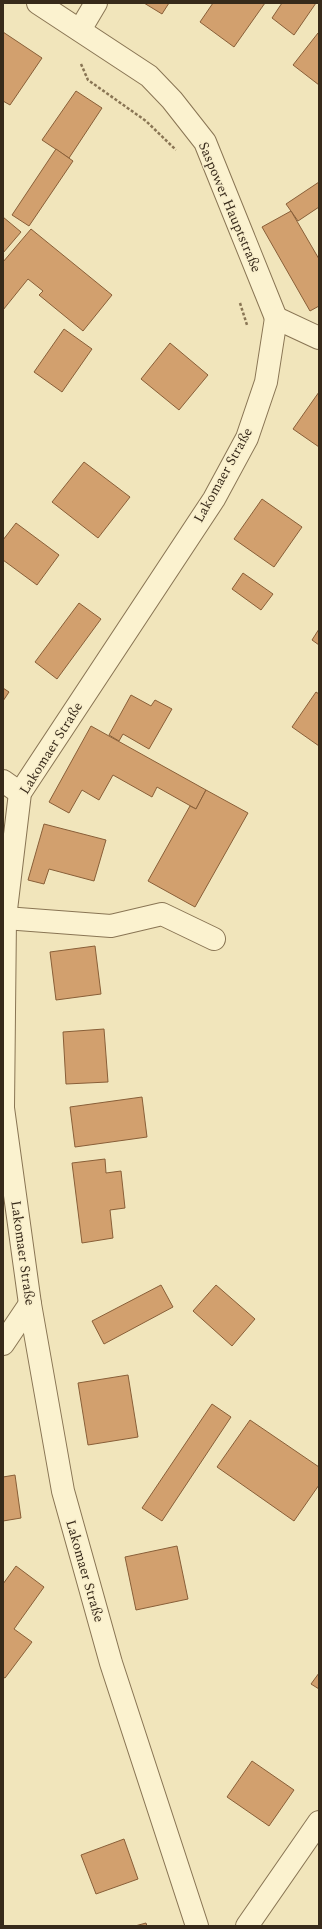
<svg xmlns="http://www.w3.org/2000/svg" width="322" height="1929" viewBox="0 0 322 1929" font-family="Spectral,serif">
  <style>
    .building { fill: #d2a06e; stroke: #895f38 }
    .lines { fill: none; stroke-linecap: round; stroke-linejoin: round }
    .minor-casing { stroke: #897554; stroke-width: 24 }
    .path { stroke: #897554; stroke-width: 2.5; stroke-dasharray: 3 2; stroke-linecap: butt }
    .minor { stroke: #fbf2cf; stroke-width: 22 }
    .labels { text-anchor: middle; dominant-baseline: central; stroke-width: 3; stroke-linejoin: round; paint-order: stroke }
    .street-label { font-size: 14px; fill: #372a1a; stroke: #f8eecb }
  </style>
  <rect width="100%" height="100%" fill="#f1e5bb"/>
  <g class="building">
    <polygon points="144,3 169,3 162,14"/>
    <polygon points="213,3 265,3 234,47 200,22"/>
    <polygon points="282,3 316,3 294,35 272,18"/>
    <polygon points="3,32 42,58 10,105 3,101"/>
    <polygon points="318,33 319,34 319,85 293,65"/>
    <polygon points="76,91 102,108 69,158 42,140"/>
    <polygon points="56,149 73,161 29,226 12,215"/>
    <polygon points="319,182 319,207 298,221 286,204"/>
    <polygon points="291,211 319,259 319,306 310,311 262,227"/>
    <polygon points="3,217 21,232 3,253"/>
    <polygon points="31,229 112,295 83,331 39,295 43,291 28,279 3,310 3,262"/>
    <polygon points="64,329 92,349 62,392 34,372"/>
    <polygon points="170,343 208,375 179,410 141,379"/>
    <polygon points="319,392 319,447 293,429"/>
    <polygon points="84,462 130,497 98,538 52,502"/>
    <polygon points="262,499 302,527 274,567 234,539"/>
    <polygon points="16,523 59,555 37,585 3,560 3,540"/>
    <polygon points="243,573 273,594 261,610 232,589"/>
    <polygon points="79,603 101,619 57,679 35,662"/>
    <polygon points="319,629 319,645 312,640"/>
    <polygon points="3,688 9,692 3,701"/>
    <polygon points="316,692 319,694 319,746 292,727"/>
    <polygon points="131,695 151,706 155,700 172,709 149,749 123,734 119,741 109,735"/>
    <polygon points="91,726 206,790 196,809 157,787 152,797 113,775 99,800 82,790 69,813 49,802"/>
    <polygon points="206,790 248,813 195,907 148,881 190,806 196,809"/>
    <polygon points="44,824 106,840 94,881 49,869 44,884 28,880"/>
    <polygon points="95,946 101,994 56,1000 50,952"/>
    <polygon points="104,1029 108,1082 66,1084 63,1032"/>
    <polygon points="142,1097 147,1137 75,1147 70,1107"/>
    <polygon points="105,1159 106,1173 121,1171 125,1208 110,1210 113,1238 82,1243 72,1163"/>
    <polygon points="161,1285 173,1307 104,1344 92,1321"/>
    <polygon points="216,1285 255,1319 232,1346 193,1311"/>
    <polygon points="128,1375 138,1437 88,1445 78,1383"/>
    <polygon points="212,1404 231,1417 162,1521 142,1508"/>
    <polygon points="250,1420 319,1467 319,1485 294,1521 217,1467"/>
    <polygon points="15,1475 21,1518 3,1521 3,1477"/>
    <polygon points="177,1546 188,1599 136,1610 125,1557"/>
    <polygon points="16,1566 44,1587 14,1629 32,1642 5,1678 3,1677 3,1584"/>
    <polygon points="319,1673 319,1689 311,1684"/>
    <polygon points="252,1761 294,1790 269,1826 227,1797"/>
    <polygon points="124,1839 138,1879 96,1894 81,1855"/>
    <polygon points="146,1923 147,1926 135,1926"/>
  </g>
  <g class="lines">
    <defs>
      <g id="minor">
        <polyline points="38,3 149,76 172,100 205,142 276,318"/>
        <polyline points="80,30 96,3"/>
        <polyline points="276,318 319,338"/>
        <polyline points="3,781 20,793"/>
        <polyline points="5,918 111,926 162,914 214,939"/>
        <polyline points="3,1344 30,1304"/>
        <polyline points="197,1926 111,1663 63,1491 30,1304 3,1108 5,918 20,793 214,499 247,438 266,382 276,318"/>
        <polyline points="247,1926 319,1822"/>
      </g>
    </defs>
    <use href="#minor" class="minor-casing"/>
    <g class="path">
      <polyline points="81,64 88,80 146,121 176,150"/>
      <polyline points="240,303 247,325"/>
    </g>
    <use href="#minor" class="minor"/>
  </g>
  <g class="labels">
    <g class="street-label">
      <text transform="translate(230 207) rotate(67)">Saspower Hauptstraße</text>
      <text transform="translate(223 475) rotate(-61)">Lakomaer Straße</text>
      <text transform="translate(51 748) rotate(-58)">Lakomaer Straße</text>
      <text transform="translate(23 1253) rotate(82)">Lakomaer Straße</text>
      <text transform="translate(85 1571) rotate(74)">Lakomaer Straße</text>
    </g>
  </g>
  <rect width="322" height="1929" fill="none" stroke="#372a1a" stroke-width="8"/>
</svg>
